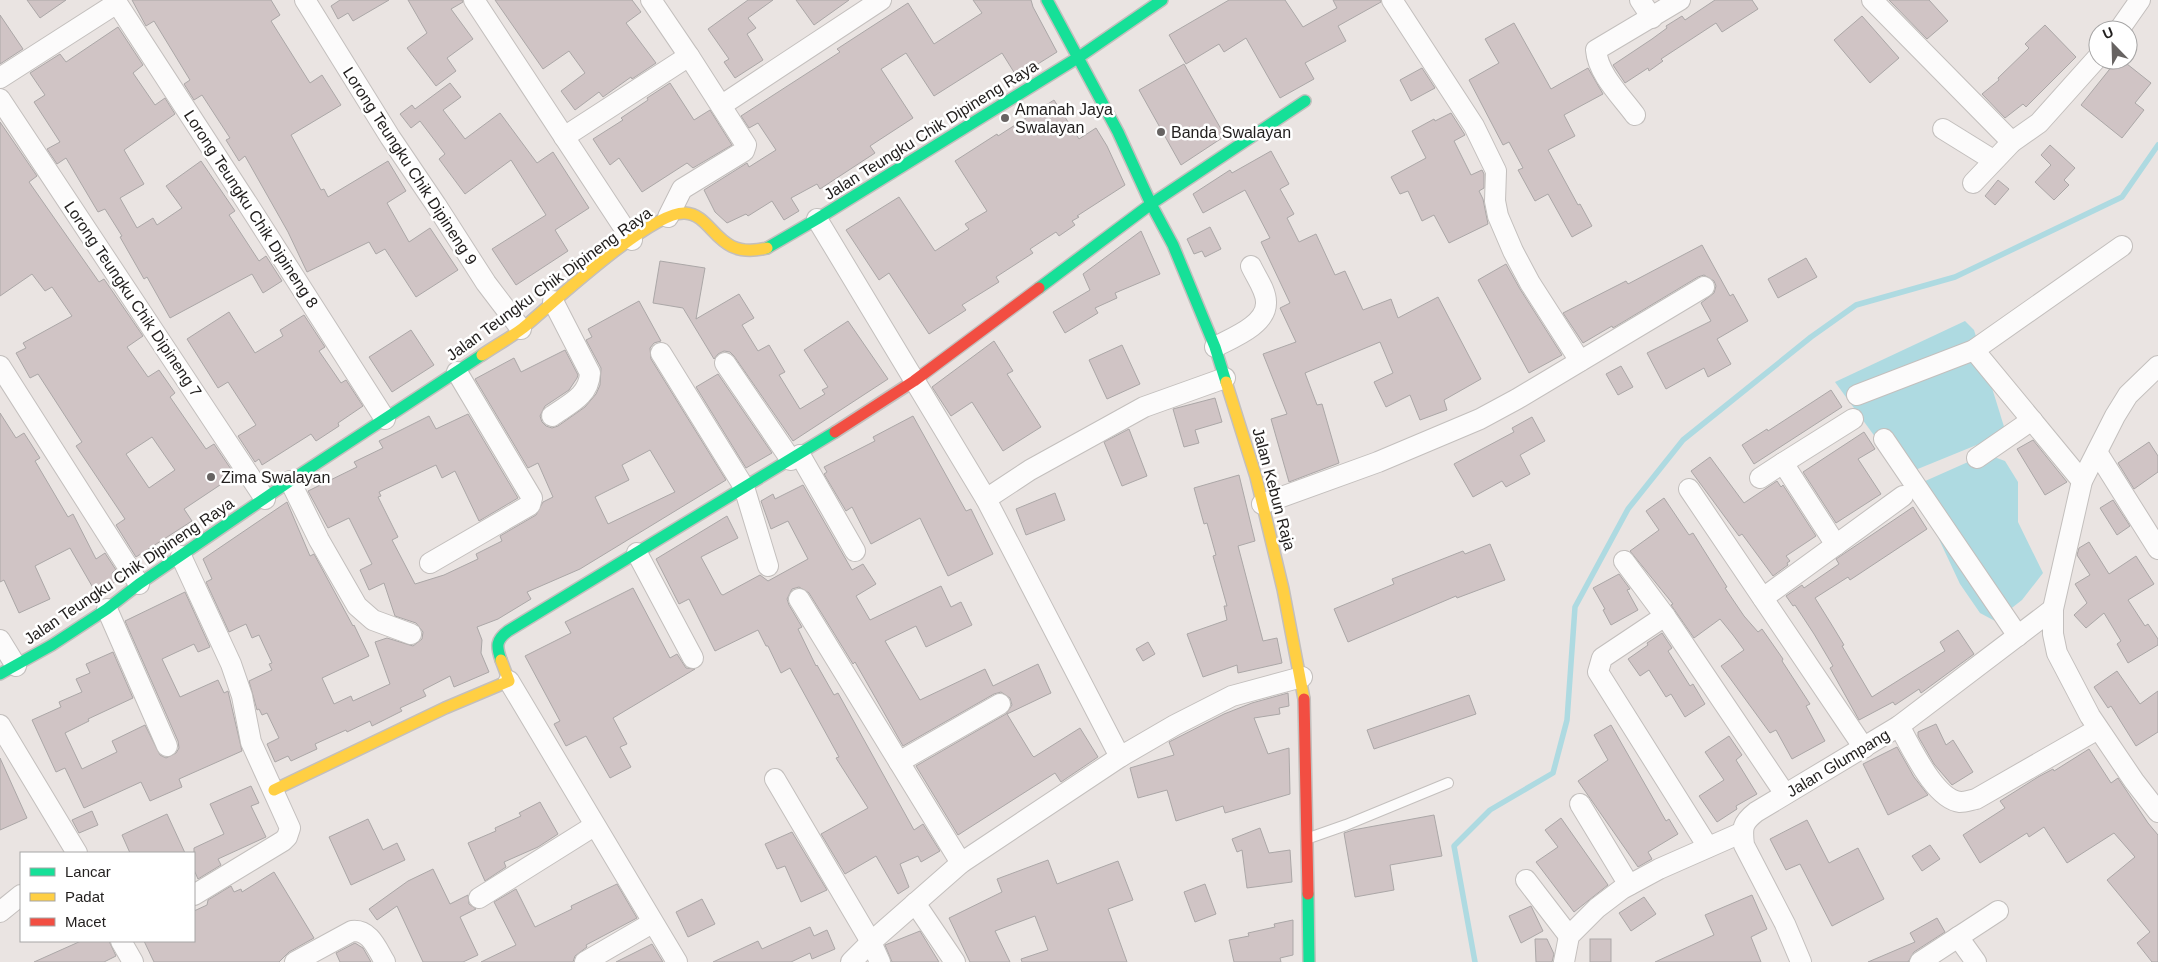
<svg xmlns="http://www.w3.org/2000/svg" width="2158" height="962" viewBox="0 0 2158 962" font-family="Arial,sans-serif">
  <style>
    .water { fill: #aedae1 }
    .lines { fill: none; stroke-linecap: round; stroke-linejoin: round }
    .stream { stroke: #aedae1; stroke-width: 5.5 }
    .building { fill: #d0c4c5; stroke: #aba7a7; fill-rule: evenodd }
    .lane-casing { stroke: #c3bfbd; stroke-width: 12 }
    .street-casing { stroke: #c3bfbd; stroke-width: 22 }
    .fast-casing { stroke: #c3bfbd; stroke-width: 14 }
    .slow-casing { stroke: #c3bfbd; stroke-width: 14 }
    .jam-casing { stroke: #c3bfbd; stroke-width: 14 }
    .lane { stroke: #fcfbfb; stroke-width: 10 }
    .street { stroke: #fcfbfb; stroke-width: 20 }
    .fast { stroke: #16e098; stroke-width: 11 }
    .slow { stroke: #ffcf43; stroke-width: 11 }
    .jam { stroke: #f24e42; stroke-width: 11 }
    .poi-dot { fill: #676362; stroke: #fff; stroke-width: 2 }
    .labels { text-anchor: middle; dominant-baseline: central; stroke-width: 5; stroke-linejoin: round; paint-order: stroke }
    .poi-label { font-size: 16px; fill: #211e1d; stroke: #fff; text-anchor: start }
    .street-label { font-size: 16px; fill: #211e1d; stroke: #fff }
  </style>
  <rect width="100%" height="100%" fill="#eae4e2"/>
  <g class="water">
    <polygon points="1965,321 1974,330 2006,433 1903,475 1835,382"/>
    <polygon points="1986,454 2005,461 2018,482 2018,522 2043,573 2022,600 1995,621 1980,613 1960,584 1914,486"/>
  </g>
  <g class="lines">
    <polyline class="stream" points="1475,962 1454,846 1490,810 1553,773 1567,720 1575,607 1628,509 1683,440 1811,337 1856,305 1955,277 2122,197 2158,145"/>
  </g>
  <g class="building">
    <polygon points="27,0 66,0 40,18"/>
    <polygon points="132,0 271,0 280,15 271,21 310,83 322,75 341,105 291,135 321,190 324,189 328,197 388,161 406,191 387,203 409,242 430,228 458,270 416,297 385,249 376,254 369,242 307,272 288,232 245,156 239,161 226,140 230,138 202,95 194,100 184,84 190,80 154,21 146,26"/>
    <polygon points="340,0 389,0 353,21 348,13 338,19 331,6"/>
    <polygon points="408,0 462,0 463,2 451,9 473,39 447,58 456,71 436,86 407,48 427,33"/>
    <polygon points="495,0 632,0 641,12 626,23 656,63 632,79 631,77 603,97 599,92 575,110 561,91 585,73 569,51 543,69"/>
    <polygon points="748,0 773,0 748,18 756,28 747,34 763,60 735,78 724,62 729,59 708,29"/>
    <polygon points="796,0 849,0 814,25"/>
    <polygon points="973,0 1031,0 1033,7 1057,52 1017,77 1002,53 934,96 906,53 881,69 913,118 870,146 875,153 820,189 817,184 791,198 799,211 784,220 772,201 748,216 746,214 727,223 715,212 704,190 747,163 749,167 776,150 758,123 749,128 741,116 840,52 837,49 908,3 934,44 982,13"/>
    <polygon points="1229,0 1285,0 1303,27 1337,8 1333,0 1380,0 1381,2 1338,26 1346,41 1305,63 1314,79 1280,98 1246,38 1224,52 1219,44 1186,64 1169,35"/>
    <polygon points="1715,0 1752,0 1758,9 1722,32 1716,23 1661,59 1663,61 1649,71 1648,68 1625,83 1613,65 1652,39 1667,28 1666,26 1682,16 1685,20"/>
    <polygon points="1889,0 1929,0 1948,21 1927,39"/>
    <polygon points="0,15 23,49 0,64"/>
    <polygon points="1862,16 1899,58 1870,83 1834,40"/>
    <polygon points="1514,23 1551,89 1588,68 1603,94 1564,115 1575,136 1548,150 1578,205 1580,204 1592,226 1572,237 1548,194 1535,201 1518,170 1523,168 1509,142 1503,145 1469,80 1499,63 1485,39"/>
    <polygon points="2045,25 2076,57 2026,107 2023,104 2005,118 1982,94 1999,80 1998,78 2029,48 2025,44"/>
    <polygon points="118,27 143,65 133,73 155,105 165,98 175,114 124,150 144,184 120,198 137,228 153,218 157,225 182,208 166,186 201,161 235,211 229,215 259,261 266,256 282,281 263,293 252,274 170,318 147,277 144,279 120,237 122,236 105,209 98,212 66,158 57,164 47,149 60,142 34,102 45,95 30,73 60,54 66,62"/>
    <polygon points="2117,60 2122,60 2151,83 2135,103 2144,110 2122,138 2081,105"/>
    <polygon points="1184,64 1225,136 1181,165 1139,90"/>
    <polygon points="1422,68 1435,88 1411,101 1400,80"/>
    <polygon points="450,83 461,97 443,110 465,139 500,113 537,163 553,152 589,208 555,230 568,251 516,285 492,249 546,215 511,160 465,194 439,159 445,154 420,121 411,128 400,114 412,105 415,109"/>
    <polygon points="670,83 694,120 710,110 732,145 693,168 687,163 642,192 619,158 610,165 593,139 623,120 621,118 648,100 647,98"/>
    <polygon points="1054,100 1079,139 1096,128 1107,146 1125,185 1077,216 1079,217 1072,221 1075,225 1059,236 1056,232 1030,249 1033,253 996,277 999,282 962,305 966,310 929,334 889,273 879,280 846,230 899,197 935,251 969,229 965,224 987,211 955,161 997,134 998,136"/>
    <polygon points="1451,113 1465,135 1454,141 1471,175 1482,170 1484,174 1484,188 1479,191 1483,199 1488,224 1449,243 1434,215 1422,221 1408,191 1400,194 1391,177 1426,158 1412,131 1434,119 1435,121"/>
    <path d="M0,122L37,176L29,182L99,282L104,279L143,336L127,347L148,377L159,370L175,393L170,397L206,449L214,444L235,475L184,509L192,521L136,557L116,525L125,519L76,446L82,442L38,374L30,378L16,353L26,348L23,343L72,316L52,287L45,291L32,274L0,296ZM152,437L175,470L149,488L126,454Z"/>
    <polygon points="2050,145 2075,168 2064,180 2069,185 2054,200 2035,182 2051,165 2041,155"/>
    <polygon points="1271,151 1289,184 1280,189 1294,214 1287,218 1299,242 1316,234 1335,275 1345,271 1363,310 1391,299 1398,318 1438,297 1481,379 1444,400 1447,410 1420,420 1410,395 1386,407 1374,382 1393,373 1380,342 1305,373 1317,405 1322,404 1339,463 1289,482 1271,419 1287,414 1263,354 1296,342 1280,308 1290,303 1261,242 1270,238 1245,190 1203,213 1193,194 1230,170 1232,173"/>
    <polygon points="1998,180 2009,189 1995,205 1985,196"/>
    <polygon points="1210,227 1221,249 1205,257 1202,251 1194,254 1187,239"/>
    <polygon points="1141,231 1160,274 1115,293 1117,298 1095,308 1098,313 1065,333 1053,312 1090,290 1083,274"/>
    <polygon points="1702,245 1730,296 1733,294 1748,321 1717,339 1731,364 1708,377 1704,368 1666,389 1647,353 1711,321 1701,303 1714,293 1716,286 1714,281 1704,275 1698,277 1613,328 1612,326 1583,343 1563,313 1626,281 1628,284"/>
    <polygon points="1806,258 1817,277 1778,298 1768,279"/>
    <polygon points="660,261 705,268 696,319 739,294 754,318 742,325 758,351 769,345 785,372 779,375 800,409 825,394 822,390 828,387 804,350 848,321 888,379 793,441 734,356 730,352 724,351 718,354 714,359 683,308 653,303"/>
    <polygon points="1506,264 1520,289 1562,355 1529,373 1478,280"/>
    <path d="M639,301L661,341L654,343L650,348L651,359L726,480L580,569L527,592L531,599L498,619L477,627L482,640L481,653L489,672L454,687L450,676L423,690L426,696L400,708L402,711L372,726L370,721L347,732L346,730L315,744L317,749L291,761L288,756L275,762L267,744L279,738L267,713L262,715L259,709L257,710L249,681L272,670L269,664L272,663L259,635L252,638L246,624L229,632L206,582L212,579L203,559L287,502L310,556L314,554L353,626L354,625L369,656L322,678L334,704L351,696L353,701L390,684L375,642L387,638L413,646L422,639L423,632L416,623L395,616L384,583L369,590L360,570L372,564L349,518L328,528L308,491L357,467L354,462L383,448L379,441L429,416L436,429L468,414L518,498L479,521L455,471L442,478L436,465L379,492L381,496L378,497L398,537L392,540L415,584L444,575L478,559L476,554L502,541L500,536L536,515L543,502L553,497L538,463L528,468L475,379L514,358L521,372L565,350L578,375L577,378L569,390L545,406L540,416L542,422L546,426L552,428L558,426L585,407L596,394L600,385L601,368L586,340L592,337L588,329ZM650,450L675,492L608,524L595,497L629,480L622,465Z"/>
    <polygon points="229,312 255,353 283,336 280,330 304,315 325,347 319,351 341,383 346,380 363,406 338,423 339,426 316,441 311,434 262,465 259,459 255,462 238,436 256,425 228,382 218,388 187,339"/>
    <polygon points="411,330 434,365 392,392 369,357"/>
    <polygon points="994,341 1013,371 1007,374 1041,427 1003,451 972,402 951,416 932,387"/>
    <polygon points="1122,345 1140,384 1107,399 1089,360"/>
    <polygon points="1621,366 1633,387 1618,395 1606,374"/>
    <polygon points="718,374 772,453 746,468 696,387"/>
    <polygon points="1831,390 1842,407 1754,464 1742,445 1767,429 1768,431"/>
    <polygon points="1215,398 1222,422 1195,430 1199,443 1184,447 1173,409"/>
    <polygon points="0,413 16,438 24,433 40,458 35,461 68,517 73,514 96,559 105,553 116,570 112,573 117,581 96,593 70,548 35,566 50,599 19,613 4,580 0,582"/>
    <polygon points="913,416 966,511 971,509 993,554 948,576 920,518 871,544 852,507 846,511 824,474 827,472 824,467 875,441 873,437"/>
    <polygon points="1532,417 1545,441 1520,455 1530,474 1506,487 1502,481 1473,497 1454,464 1514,432 1512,428"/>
    <polygon points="1129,429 1147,476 1122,486 1104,442"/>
    <polygon points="1864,432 1875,449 1858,459 1881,494 1836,523 1803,472"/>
    <polygon points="2033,440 2067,482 2045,495 2017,449"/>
    <polygon points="2149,442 2158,456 2158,472 2134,489 2118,463"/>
    <polygon points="1710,457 1744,503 1777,481 1781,487 1783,485 1816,536 1786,556 1790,561 1787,563 1788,565 1773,576 1742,534 1739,536 1691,471"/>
    <polygon points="1239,475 1255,541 1238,546 1263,641 1277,638 1282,663 1238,673 1237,665 1203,677 1187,634 1227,620 1224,606 1227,606 1213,556 1216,555 1207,523 1204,524 1194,488"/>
    <polygon points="803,485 852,570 863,564 876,584 856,596 870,620 941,586 951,607 961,602 972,625 926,647 916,626 885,641 920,700 985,669 993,686 1038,664 1051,693 1007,714 1032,755 1034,757 1080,728 1098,757 1061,782 1055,773 958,835 916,766 1006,714 1012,705 1010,698 1001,692 994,694 903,746 855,662 853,664 809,593 799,587 792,589 787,599 789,605 802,627 798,629 816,666 817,665 834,695 838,693 914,830 923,824 940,851 921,862 918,856 900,864 909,887 898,894 876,856 845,874 821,834 868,808 836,758 839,757 790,668 781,673 768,646 766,646 758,630 715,651 689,599 679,604 656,559 727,516 738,538 701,557 721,594 723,595 760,575 768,581 808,559 788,521 771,529 761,501 773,494 775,499"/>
    <polygon points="1055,493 1065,520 1026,535 1016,509"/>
    <polygon points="1664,498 1689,535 1693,533 1727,587 1725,588 1744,616 1758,632 1762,629 1783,659 1782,661 1810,704 1806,706 1825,741 1792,759 1776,730 1770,733 1721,666 1744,650 1733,635 1720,619 1694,638 1671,605 1673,604 1630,551 1659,530 1646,511"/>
    <polygon points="2113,500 2130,526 2117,535 2100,508"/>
    <polygon points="1913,507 1927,529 1850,580 1848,577 1815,598 1830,622 1844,645 1842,646 1872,697 1945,651 1940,642 1958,630 1974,654 1921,693 1919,689 1895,705 1893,702 1859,720 1830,668 1833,666 1814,634 1795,605 1793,606 1786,596 1802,585 1804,588 1839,564 1836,559"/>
    <polygon points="2089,542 2109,574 2136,556 2154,584 2128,600 2145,626 2148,624 2158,639 2158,645 2128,663 2117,644 2121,641 2104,613 2086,628 2074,615 2087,603 2075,584 2090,575 2077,555 2079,548"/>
    <polygon points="1490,544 1505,580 1457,598 1456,596 1348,642 1334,609 1394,584 1392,579 1463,551 1465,554"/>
    <polygon points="1619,574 1630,589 1627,590 1638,610 1611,625 1603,610 1605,609 1593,588"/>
    <polygon points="633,588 670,658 677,654 686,668 695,669 613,718 627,744 620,747 631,767 610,778 586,736 566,746 554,724 560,721 525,656 571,633 565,622"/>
    <polygon points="185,592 210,647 198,652 194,644 162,659 180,697 218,680 224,693 228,691 242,751 179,779 182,787 150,801 141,782 84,808 65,768 56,772 32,720 61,707 59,702 82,692 76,679 90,673 86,664 113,652 133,698 88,719 89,721 65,733 82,769 117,752 112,741 145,725 160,755 166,758 176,753 179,748 178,741 125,621"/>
    <polygon points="1662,633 1672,648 1668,651 1690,686 1693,684 1705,704 1685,717 1671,694 1666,697 1649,670 1640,676 1628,659 1648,645 1647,643"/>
    <polygon points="1148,642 1155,654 1143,661 1136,649"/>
    <polygon points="2117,671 2140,704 2158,691 2158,732 2136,746 2111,706 2108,708 2094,687"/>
    <polygon points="1288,693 1289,706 1279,708 1280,714 1254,718 1268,754 1289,748 1290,794 1225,813 1223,806 1176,821 1167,790 1138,798 1130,768 1174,755 1169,742 1224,714 1252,703"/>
    <polygon points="1469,695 1476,714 1374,749 1367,730"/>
    <polygon points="1936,724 1946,745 1953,740 1973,772 1952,785 1934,764 1918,736 1918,732"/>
    <polygon points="1611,725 1666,821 1669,819 1678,834 1648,852 1652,859 1638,867 1578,781 1608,760 1594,735"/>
    <polygon points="1729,736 1742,755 1736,760 1757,794 1736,806 1737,809 1717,822 1699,796 1724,780 1705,752"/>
    <polygon points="1897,747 1914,777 1928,795 1888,815 1863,764"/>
    <polygon points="2089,749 2111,783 2118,778 2148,823 2158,835 2158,962 2152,962 2137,943 2150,932 2107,880 2135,857 2114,833 2067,863 2044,827 2029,837 2027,833 1980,863 1963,835 2005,808 2000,801 2038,777 2053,769 2054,771"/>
    <polygon points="0,758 27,818 0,830"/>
    <polygon points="251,786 259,803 251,806 266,837 218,859 221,865 198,879 194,870 194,848 224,834 210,804"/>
    <polygon points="540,802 558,834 538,847 504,862 506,867 485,881 468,843 496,831 495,828 521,816 519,813"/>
    <polygon points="92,811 98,825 79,833 72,820"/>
    <polygon points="167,814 185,853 130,853 122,835"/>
    <polygon points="1434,815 1442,856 1390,865 1394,890 1355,897 1344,833 1353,830"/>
    <polygon points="1561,818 1608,885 1574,912 1536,862 1558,847 1545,830"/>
    <polygon points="368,819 383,850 397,843 405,860 351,885 329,837"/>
    <polygon points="1807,820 1829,863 1858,848 1884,899 1832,926 1800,864 1786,870 1770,839"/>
    <polygon points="1260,828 1269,853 1290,850 1292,882 1247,888 1242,850 1237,852 1232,839"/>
    <polygon points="792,832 827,890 801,902 785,866 777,869 765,844"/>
    <polygon points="1930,845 1940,859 1922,871 1912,856"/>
    <polygon points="1048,860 1057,884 1118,861 1133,900 1108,909 1127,962 1022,962 1021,959 1048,950 1035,916 995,931 1010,962 970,962 949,918 1002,892 997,879"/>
    <polygon points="433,869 450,904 468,895 469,904 476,909 460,917 478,955 463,962 423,962 397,906 377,920 369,909 408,881"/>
    <polygon points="274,872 314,938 289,952 279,962 154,962 144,941 194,941 194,911 207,905 208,900 231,886 234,892 241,889 242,892"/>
    <polygon points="617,884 637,918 586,945 587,947 575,956 573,962 481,962 516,945 494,902 516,889 535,927 572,909 571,906"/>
    <polygon points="1205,884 1216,914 1195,922 1184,892"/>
    <polygon points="1752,895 1767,929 1751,937 1761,962 1655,962 1714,935 1705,915"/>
    <polygon points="1644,897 1656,914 1631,931 1619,913"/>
    <polygon points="702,899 715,924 688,937 676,912"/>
    <polygon points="1531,906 1543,931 1521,943 1509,916"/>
    <polygon points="1937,918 1945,932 1914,952 1908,962 1868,962 1915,942 1910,933"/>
    <polygon points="1293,920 1293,955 1280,958 1281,962 1234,962 1229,940 1249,936 1248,933 1275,927 1274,924"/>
    <polygon points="810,927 814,936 827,930 835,949 812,959 810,953 791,962 713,962 758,941 762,949"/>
    <polygon points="920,931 939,962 892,962 885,945"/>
    <polygon points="1535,939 1547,939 1554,954 1552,962 1536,962"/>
    <rect x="1590" y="939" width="21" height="23"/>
    <polygon points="81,941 109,941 116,956 104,962 34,962"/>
    <polygon points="355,943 363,948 371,962 340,962 336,953"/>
    <polygon points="652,944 663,962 616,962"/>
  </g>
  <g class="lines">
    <defs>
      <polyline id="lane" points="1309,838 1346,825 1448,783"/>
      <g id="street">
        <polyline points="115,0 249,206 385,419"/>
        <polyline points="305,0 390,137 436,205 486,283 521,329"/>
        <polyline points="474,0 632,240"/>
        <polyline points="651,0 689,56"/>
        <polyline points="1392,0 1474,126 1496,171 1495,201 1498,216 1513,251 1530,283 1580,361"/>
        <polyline points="1640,0 1652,18"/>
        <polyline points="1872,0 2012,142"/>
        <polyline points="2119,30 2140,0"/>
        <polyline points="0,78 117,3"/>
        <polyline points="0,99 265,499"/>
        <polyline points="722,105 881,0"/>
        <path d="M1635,115C1621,96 1598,74 1596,50L1680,0"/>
        <polyline points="1943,129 1993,160"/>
        <polyline points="564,137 689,56 746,145 744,151 682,189 668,217"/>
        <polyline points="1973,183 2012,142 2039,123 2098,57"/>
        <polyline points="817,219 986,499 1120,757"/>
        <path d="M1215,347C1232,338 1267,325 1266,302C1266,290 1256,277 1251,266"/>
        <polyline points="1974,350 2082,481"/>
        <polyline points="661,353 744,487 768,566"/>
        <polyline points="725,363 791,460"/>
        <polyline points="0,366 139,584"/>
        <polyline points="2158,366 2128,395 2115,416 2082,481 2053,609 2053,634 2057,653 2090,716 2134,781 2158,812"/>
        <polyline points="1857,395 1974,350 2122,246"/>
        <path d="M552,416C569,404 589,396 590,373L553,301"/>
        <polyline points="1884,439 2018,636"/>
        <polyline points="2097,452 2158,549"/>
        <polyline points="800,455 855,551"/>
        <polyline points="1977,458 2032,420"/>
        <polyline points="1783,463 1853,419"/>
        <polyline points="1760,478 1783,463 1836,545"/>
        <polyline points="290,481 319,540 357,606 373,620 411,634"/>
        <polyline points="1689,489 1864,748"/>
        <polyline points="986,499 1030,470 1144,407 1225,378"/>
        <polyline points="1262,504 1378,462 1480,419 1517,399 1704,287"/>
        <polyline points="637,553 693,658"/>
        <polyline points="181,556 231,664 242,696 251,742 290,828 287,837 283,841 194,895"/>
        <polyline points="1624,561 1665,616 1602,658 1598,672 1708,847"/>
        <polyline points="430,563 530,505 532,498 457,372"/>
        <polyline points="1763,598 1903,496"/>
        <polyline points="799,599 961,863"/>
        <polyline points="107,609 167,746"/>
        <polyline points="1665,616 1785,794"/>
        <polyline points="0,640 16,666"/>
        <polyline points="509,681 677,962"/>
        <polyline points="0,725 77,853"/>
        <path d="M1899,726C1911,746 1934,799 1960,802C1965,802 1971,800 1976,799L2098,729"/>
        <polyline points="899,762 1000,704"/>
        <polyline points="775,779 871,942 880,962"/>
        <polyline points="1580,804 1629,885"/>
        <polyline points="1526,880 1569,936"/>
        <polyline points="479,898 594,826"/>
        <polyline points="915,903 955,962"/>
        <polyline points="0,912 21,895"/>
        <polyline points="1958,937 1976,962"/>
        <polyline points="121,941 133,962"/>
        <path d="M295,962L352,931C370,929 377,949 385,962"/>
        <polyline points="585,962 652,923"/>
        <polyline points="851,962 871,942 961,863 1120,757 1175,725 1232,696 1302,677"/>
        <polyline points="1564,962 1569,936 1597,908 1622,889 1659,869 1743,832"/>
        <path d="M1801,962L1785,924L1744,845C1742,828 1742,823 1756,812L1899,726L2053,609"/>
        <polyline points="1920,962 1998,911"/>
      </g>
      <g id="fast">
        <polyline points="1047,0 1118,132 1151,204 1173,245 1215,347 1226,382"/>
        <polyline points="767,248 817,219 1079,57 1162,0"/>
        <polyline points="1039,288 1151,204 1305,101"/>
        <path d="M501,660C496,646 496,640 508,631L835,432"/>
        <polyline points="0,674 52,645 107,609 139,584 290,481 482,355"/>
        <polyline points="1308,894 1309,962"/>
      </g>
      <g id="slow">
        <path d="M482,355C495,346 510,338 523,328C552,304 651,211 685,213C715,215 715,261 767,248"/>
        <polyline points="1226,382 1256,477 1283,589 1304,699"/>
        <polyline points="274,790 445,708 509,681 501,660"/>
      </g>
      <g id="jam">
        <polyline points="835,432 914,381 1039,288"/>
        <polyline points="1304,699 1308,894"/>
      </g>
    </defs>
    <use href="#lane" class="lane-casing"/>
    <use href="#street" class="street-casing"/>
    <use href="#fast" class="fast-casing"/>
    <use href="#slow" class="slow-casing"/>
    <use href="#jam" class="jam-casing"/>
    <use href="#lane" class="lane"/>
    <use href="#street" class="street"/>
    <use href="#fast" class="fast"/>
    <use href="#slow" class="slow"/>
    <use href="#jam" class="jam"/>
  </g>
  <g class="poi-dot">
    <circle cx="1005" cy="118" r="5"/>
    <circle cx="1161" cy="132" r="5"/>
    <circle cx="211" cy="477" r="5"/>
  </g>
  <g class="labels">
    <g class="poi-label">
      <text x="1015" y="109">Amanah Jaya<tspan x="1015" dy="18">Swalayan</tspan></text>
      <text x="1171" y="132">Banda Swalayan</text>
      <text x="221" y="477">Zima Swalayan</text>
    </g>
    <g class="street-label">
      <text transform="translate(931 130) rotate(-32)">Jalan Teungku Chik Dipineng Raya</text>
      <text transform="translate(410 166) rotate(57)">Lorong Teungku Chik Dipineng 9</text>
      <text transform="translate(251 209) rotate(57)">Lorong Teungku Chik Dipineng 8</text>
      <text transform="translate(549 284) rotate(-36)">Jalan Teungku Chik Dipineng Raya</text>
      <text transform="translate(133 299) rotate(56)">Lorong Teungku Chik Dipineng 7</text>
      <text transform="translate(1274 489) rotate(75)">Jalan Kebun Raja</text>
      <text transform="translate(129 571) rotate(-34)">Jalan Teungku Chik Dipineng Raya</text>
      <text transform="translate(1838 763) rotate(-31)">Jalan Glumpang</text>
    </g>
  </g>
  <rect x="20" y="852" width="175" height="90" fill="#ffffff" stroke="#a6a5a5"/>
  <rect x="30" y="868" width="25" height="8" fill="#16e098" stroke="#a6a5a5"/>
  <text x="65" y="877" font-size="15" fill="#211e1d">Lancar</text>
  <rect x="30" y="893" width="25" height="8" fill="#ffcf43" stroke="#a6a5a5"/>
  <text x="65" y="902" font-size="15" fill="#211e1d">Padat</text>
  <rect x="30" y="918" width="25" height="8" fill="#f24e42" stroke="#a6a5a5"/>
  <text x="65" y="927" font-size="15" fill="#211e1d">Macet</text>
  <g transform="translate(2113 45) rotate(337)"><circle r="24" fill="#ffffff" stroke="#a6a5a5"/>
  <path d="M0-4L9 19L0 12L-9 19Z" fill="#676362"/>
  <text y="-8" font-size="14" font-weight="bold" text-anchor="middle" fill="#211e1d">U</text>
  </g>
</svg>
